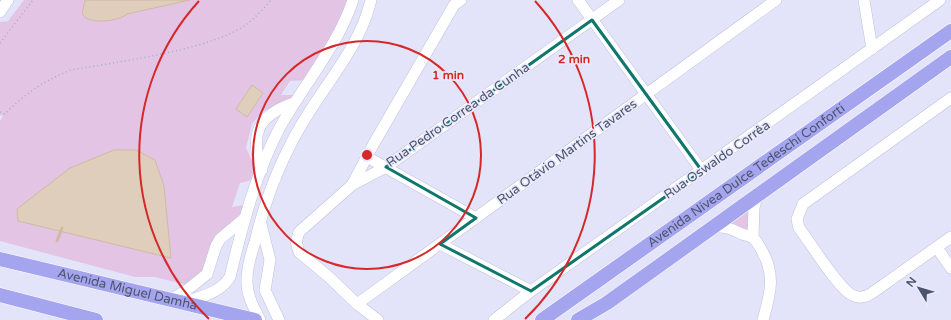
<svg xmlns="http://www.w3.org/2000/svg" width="951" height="320" viewBox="0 0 951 320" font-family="'Varela Round',sans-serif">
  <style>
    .green { fill: #e3c4e4 }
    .water { fill: #dfcebb; stroke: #cfbaa3 }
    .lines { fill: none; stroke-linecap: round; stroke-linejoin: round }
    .stream { stroke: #cfbaa3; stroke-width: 3 }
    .minor-casing { stroke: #bec2d9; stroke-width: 12 }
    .major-casing { stroke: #fff; stroke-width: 15 }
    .path { stroke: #a3adce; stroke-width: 1.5; stroke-dasharray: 1 3; stroke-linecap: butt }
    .minor { stroke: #fff; stroke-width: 11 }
    .major { stroke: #a4a4ef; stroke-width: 14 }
    .marked { fill: none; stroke: #0f766e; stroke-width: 3; stroke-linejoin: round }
    .ring { fill: none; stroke: #d62828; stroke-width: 2 }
    .labels { text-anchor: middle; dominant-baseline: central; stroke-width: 3.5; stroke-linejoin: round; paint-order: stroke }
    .street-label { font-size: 13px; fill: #4d556d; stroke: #e9e9fc }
    .centre { fill: #d62828; stroke: #e9e9fc; stroke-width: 2 }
    .ring-label { font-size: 12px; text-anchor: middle; font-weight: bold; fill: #d62828; stroke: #e9e9fc; stroke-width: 3.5; stroke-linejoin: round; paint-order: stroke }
  </style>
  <rect width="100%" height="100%" fill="#e3e4f9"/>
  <g class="green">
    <polygon points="24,0 348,0 340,23 304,80 290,81 281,95 294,95 289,102 263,111 252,124 246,148 256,169 252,180 240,183 232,207 244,205 241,214 203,273 187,285 155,277 135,277 0,241 0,121 3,116 0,115 0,22 8,21"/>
    <polygon points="751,203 750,233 724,222"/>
  </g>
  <g class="water">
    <path d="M85,0H190L127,14C120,21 89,25 83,15C81,11 85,4 85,0Z"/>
    <polygon points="252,85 263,93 247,117 236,109"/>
    <polygon points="114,150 136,150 155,160 164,186 171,258 18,221 17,209 70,168"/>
  </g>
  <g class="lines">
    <polyline class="stream" points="57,241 62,228"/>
    <defs>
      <g id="minor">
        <polyline points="578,0 702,171"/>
        <polyline points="864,0 872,49"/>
        <polyline points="0,12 8,0"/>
        <path d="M951,98L803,204L797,219L799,228C810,242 838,288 852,295C859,299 866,297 872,293L951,237"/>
        <polyline points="367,157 476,218"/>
        <path d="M262,170C249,134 258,115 294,103"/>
        <polyline points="352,185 373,145 454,5 461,0"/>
        <polyline points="261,224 270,260 265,290 279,320"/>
        <path d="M712,228C723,225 732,229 742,234C745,235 751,236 753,238C757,241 760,247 762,251C776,275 770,295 763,320"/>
        <polyline points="753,237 754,207 758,194"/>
        <polyline points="440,244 531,291"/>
        <polyline points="937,248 951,268"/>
        <polyline points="170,300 187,290 207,274 216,246 220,239 245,218"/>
        <path d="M183,303C201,296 219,294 230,277C242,227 255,175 279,129C303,85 337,48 353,0"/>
        <polyline points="357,304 776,0"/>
        <path d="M260,320C254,308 246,294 247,280C247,267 251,254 255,242C266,196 283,153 308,114C331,77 361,43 371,0"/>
        <polyline points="378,320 357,304 329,277 299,252 296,242 299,232 352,185 386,167 619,0"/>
        <polyline points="494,320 531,291 940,0"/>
      </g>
      <g id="major">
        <path id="s1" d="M0,259L255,320"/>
        <polyline points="0,295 96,320"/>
        <path id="s2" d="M542,320L951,31"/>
        <polyline points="578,320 607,303 951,57"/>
      </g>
    </defs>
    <use href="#minor" class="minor-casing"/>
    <use href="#major" class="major-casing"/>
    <g class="path">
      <polyline points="0,43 33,0"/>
      <path d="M0,112L5,114C24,94 45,80 71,70C116,62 212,50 247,24C256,17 264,8 271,0"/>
    </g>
    <use href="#minor" class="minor"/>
    <use href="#major" class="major"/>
  </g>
  <path class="marked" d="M592,20L702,171L531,291L440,244L476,218L386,167Z"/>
  <g class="ring">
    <circle cx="367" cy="155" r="114"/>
    <path d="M209 319A228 228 0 0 1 199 1M535 1A228 228 0 0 1 525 319"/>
  </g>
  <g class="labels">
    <g class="street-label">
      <text transform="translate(458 115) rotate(-35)">Rua Pedro Correa da Cunha</text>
      <text transform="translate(567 152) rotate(-36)">Rua Otávio Martins Tavares</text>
      <text transform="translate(717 160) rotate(-35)">Rua Oswaldo Corrêa</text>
      <text stroke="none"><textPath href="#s2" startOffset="250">Avenida Nívea Dulce Tedeschi Conforti</textPath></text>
      <text stroke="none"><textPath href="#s1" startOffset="131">Avenida Miguel Damha</textPath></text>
    </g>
  </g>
  <circle cx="367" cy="155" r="6" class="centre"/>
  <g class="ring-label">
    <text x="574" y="63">2 min</text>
    <text x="448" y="79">1 min</text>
  </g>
  <g transform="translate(919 288) rotate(308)" stroke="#e9e9fc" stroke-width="3" paint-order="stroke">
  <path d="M0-3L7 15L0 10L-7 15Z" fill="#4d556d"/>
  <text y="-6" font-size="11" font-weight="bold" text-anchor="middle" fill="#4d556d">N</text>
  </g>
</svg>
